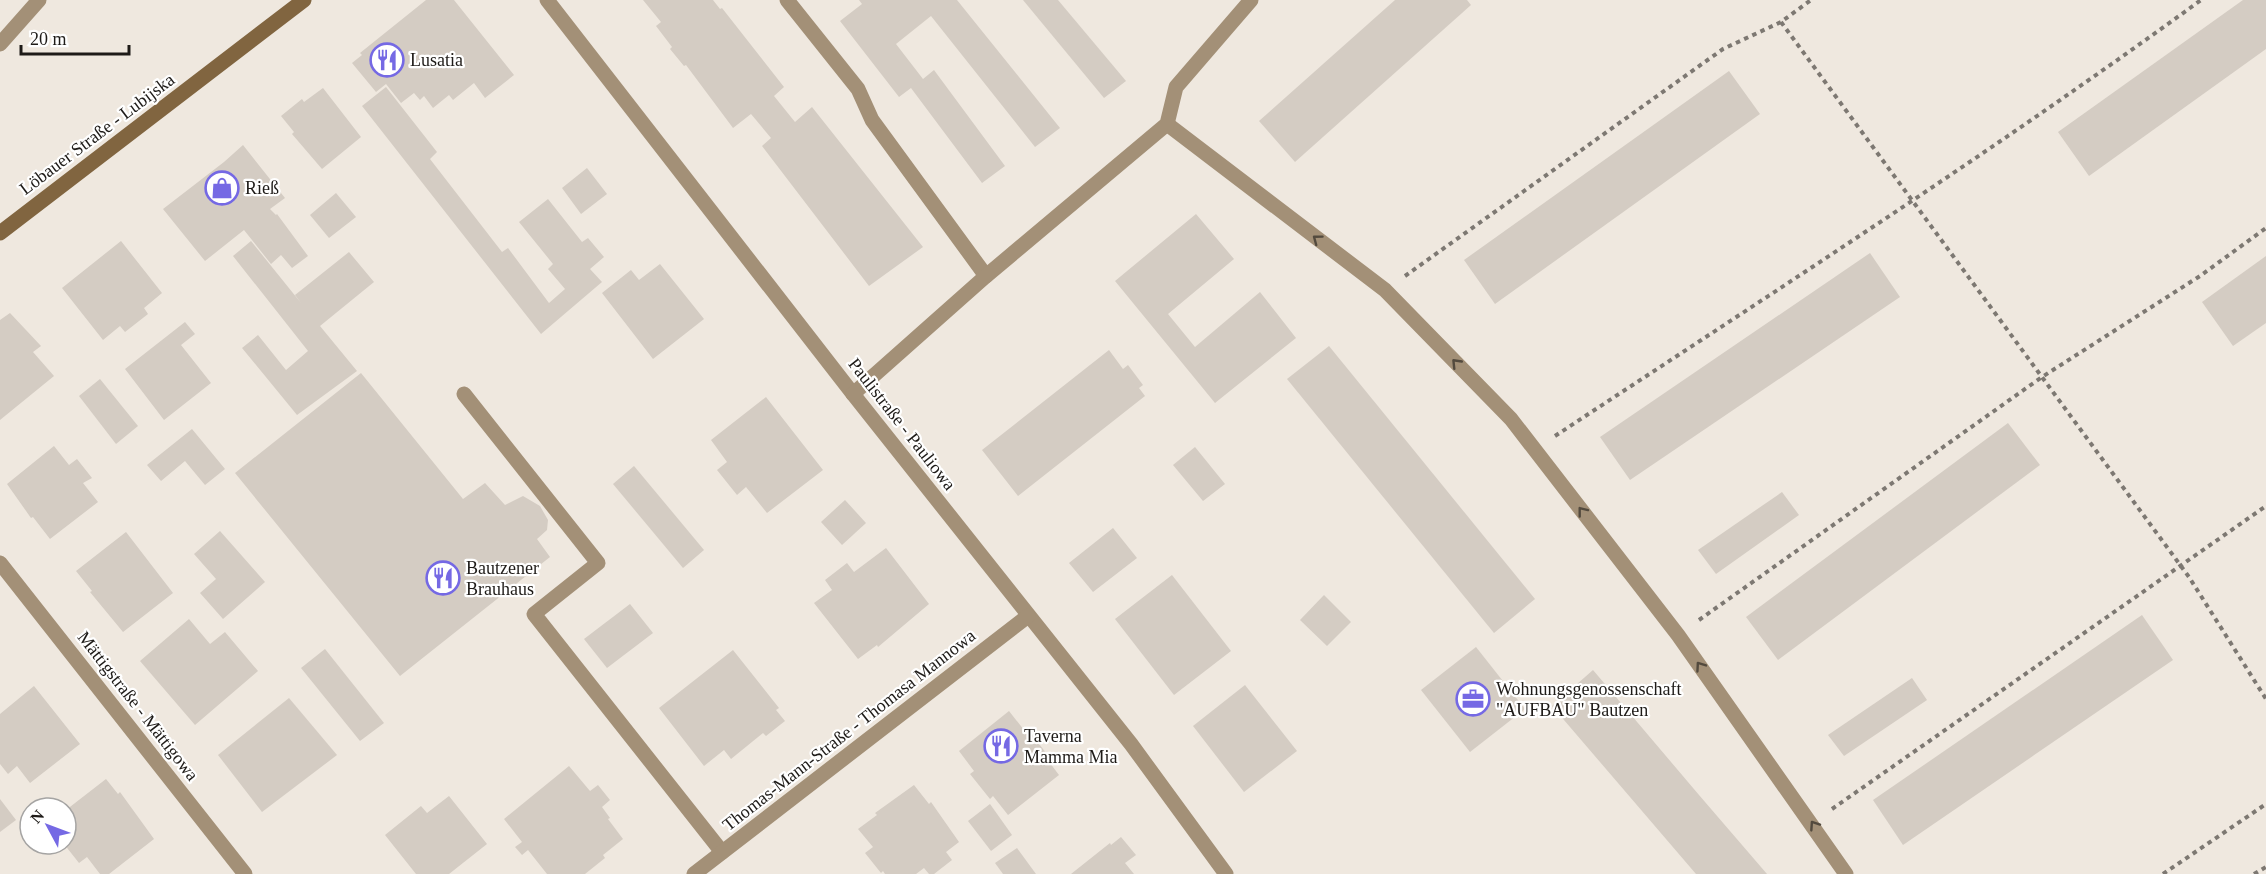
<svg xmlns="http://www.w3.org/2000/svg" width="2266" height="874" viewBox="0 0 2266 874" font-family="'Times New Roman',serif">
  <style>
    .building { fill: #d4ccc3 }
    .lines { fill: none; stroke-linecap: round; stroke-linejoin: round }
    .path { stroke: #7d7872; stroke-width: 4; stroke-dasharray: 4.5 4.5; stroke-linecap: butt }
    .lane { stroke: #a39077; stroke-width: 15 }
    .street { stroke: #a39077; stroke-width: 15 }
    .secondary { stroke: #816540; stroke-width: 15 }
    .oneway { stroke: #534a3e }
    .labels { text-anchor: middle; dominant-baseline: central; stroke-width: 4.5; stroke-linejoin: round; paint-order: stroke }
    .poi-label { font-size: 18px; fill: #1e1b18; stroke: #fff; text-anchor: start }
    .street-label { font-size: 18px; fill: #1e1b18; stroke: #fff }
  </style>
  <rect width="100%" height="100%" fill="#efe8df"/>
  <g class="building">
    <polygon points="426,0 454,0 514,75 485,98 474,83 453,100 449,95 433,108 424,96 420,100 414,93 401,103 386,84 376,92 352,63 362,55 360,53"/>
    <polygon points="643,0 713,0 720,9 722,8 784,87 774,96 795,122 812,107 923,247 869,286 762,146 771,138 751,114 733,128 686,65 684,66 670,49 672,47 656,26 661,22"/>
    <polygon points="859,0 957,0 1060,128 1035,147 931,16 896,44 923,79 934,70 1005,166 982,183 911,88 899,97 840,21 862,4"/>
    <polygon points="1023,0 1058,0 1126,81 1104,98"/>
    <polygon points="1395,0 1467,0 1471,5 1295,162 1259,121"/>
    <polygon points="2243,0 2266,0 2266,49 2089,176 2058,132"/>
    <polygon points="1729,71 1760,114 1495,304 1464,260"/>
    <polygon points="386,87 437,152 430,159 502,252 508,248 549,303 565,289 548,269 553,264 519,222 548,199 582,242 588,238 604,257 590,269 602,282 541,334 362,106"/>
    <polygon points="323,88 361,137 322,169 292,134 294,132 281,116 302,99 304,102"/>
    <polygon points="243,145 285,198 270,209 276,215 277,214 308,256 292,268 281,255 271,264 244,230 205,261 163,209 224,162"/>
    <polygon points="587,168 607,194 581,214 562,188"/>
    <polygon points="336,193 356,217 329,238 310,215"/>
    <polygon points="1196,214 1234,259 1168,314 1195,347 1260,292 1296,338 1215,403 1115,281"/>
    <polygon points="121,241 162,293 144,308 148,314 125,332 120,326 103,340 62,288"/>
    <polygon points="251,241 301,303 295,295 349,252 374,282 320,326 357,371 297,415 242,348 258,335 286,370 308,351 233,256"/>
    <polygon points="1870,253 1900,297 1630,480 1600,437"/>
    <polygon points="2266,256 2266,323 2233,346 2202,302"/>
    <polygon points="660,264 704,319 653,359 602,293 631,270 639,280"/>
    <polygon points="10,313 41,346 33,352 54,376 0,420 0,320"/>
    <polygon points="185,322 195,334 181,345 211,383 164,420 125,369"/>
    <polygon points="1329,346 1535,599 1494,633 1287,379"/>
    <polygon points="1109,350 1123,369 1128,365 1143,385 1139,388 1145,396 1018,496 982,450"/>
    <polygon points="361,373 463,499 485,483 505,505 523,496 540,506 548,520 547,530 537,539 550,557 400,676 235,473"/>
    <polygon points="100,379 138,426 116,444 79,396"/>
    <polygon points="766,397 823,470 767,513 746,487 737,495 717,470 727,462 711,440"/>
    <polygon points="2008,423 2040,465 1778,660 1746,617"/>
    <polygon points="192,429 225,469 205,485 185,461 161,481 147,465"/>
    <polygon points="54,446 69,465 77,459 92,478 83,483 98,502 50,539 33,517 31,518 7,484"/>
    <polygon points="1195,447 1225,484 1203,501 1173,465"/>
    <polygon points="634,466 704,550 683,568 613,484"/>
    <polygon points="1782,492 1799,515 1716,574 1698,550"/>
    <polygon points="845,500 866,523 842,545 821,522"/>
    <polygon points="1113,528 1137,558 1093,592 1069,563"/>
    <polygon points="220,531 265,582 223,619 200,593 216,579 194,554"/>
    <polygon points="126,532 173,593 123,632 90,592 92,591 76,571"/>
    <polygon points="886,548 929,604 878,647 877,645 858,659 814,603 832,590 825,580 847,563 854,572"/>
    <polygon points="1172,575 1231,651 1174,695 1115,619"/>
    <polygon points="1324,595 1351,622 1327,646 1300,620"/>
    <polygon points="630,604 653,633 607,668 584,639"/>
    <polygon points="2142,615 2173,660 1903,845 1873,800"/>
    <polygon points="189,619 210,644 225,632 258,671 195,725 140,661"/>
    <polygon points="1476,647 1525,709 1470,752 1421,690"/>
    <polygon points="325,649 384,723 360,741 301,668"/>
    <polygon points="733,650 779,708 776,710 785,721 766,736 763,733 731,759 724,750 704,766 659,708"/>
    <polygon points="1593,670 1699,795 1767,874 1696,874 1552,706"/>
    <polygon points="1912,678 1927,700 1844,756 1828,735"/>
    <polygon points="1245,685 1297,751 1244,792 1193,726"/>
    <polygon points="34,686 80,744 30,783 17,766 8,774 0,764 0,714"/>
    <polygon points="289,698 337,755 262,812 218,755"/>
    <polygon points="1009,711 1024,730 1027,728 1046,753 1044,755 1059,775 1008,815 993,796 990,799 970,774 974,771 959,751"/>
    <polygon points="569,766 590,791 598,785 610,800 602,807 610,818 608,819 623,839 603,855 605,858 585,874 547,874 528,850 522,855 515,847 522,842 504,819"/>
    <polygon points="106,779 118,794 120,792 154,839 109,874 100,874 87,857 79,863 64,844 71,837 66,830 66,810"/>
    <polygon points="914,785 929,804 931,802 959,842 946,852 952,860 934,874 929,874 924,868 916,874 885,874 883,871 881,873 865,853 873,847 858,829 877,815 875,813"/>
    <polygon points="449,796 487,844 449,874 416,874 385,835 421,806 427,813"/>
    <polygon points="0,799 16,820 0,832"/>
    <polygon points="990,804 1012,835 991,851 968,821"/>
    <polygon points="1121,837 1136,855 1125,863 1134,874 1071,874 1110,843 1111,845"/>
    <polygon points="1017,848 1036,874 1003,874 995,863"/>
  </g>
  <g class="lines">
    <g class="path">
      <polyline points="1781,22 2189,577 2266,699"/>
      <polyline points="1405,276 1723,49 1781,22 1811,0"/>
      <path d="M1555,436C1772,293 1991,153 2201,0"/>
      <polyline points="1699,620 2042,377 2200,276 2266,228"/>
      <polyline points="1832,809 2266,506"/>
      <polyline points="2163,874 2266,804"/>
      <polyline points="2254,874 2266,867"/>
    </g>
    <g class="lane">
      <polyline points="787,0 858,89 872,120 986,276"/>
      <polyline points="0,44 39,0"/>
      <polyline points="464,394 598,563 534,614 722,852"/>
    </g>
    <g class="street">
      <polyline points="547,0 853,394 1131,744 1226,874"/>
      <polyline points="1167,124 1385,290 1511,419 1678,635 1846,874"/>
      <polyline points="853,394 986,276 1167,124 1176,87 1251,0"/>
      <polyline points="0,563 245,874"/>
      <polyline points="694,874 1028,616"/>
    </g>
    <polyline class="secondary" points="0,233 304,0"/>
  </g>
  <defs><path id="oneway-chevron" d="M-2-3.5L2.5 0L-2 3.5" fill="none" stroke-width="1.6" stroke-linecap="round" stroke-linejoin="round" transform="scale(1.5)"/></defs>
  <g class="oneway">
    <use href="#oneway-chevron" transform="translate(1317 239) rotate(-143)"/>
    <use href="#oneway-chevron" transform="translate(1456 363) rotate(-134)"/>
    <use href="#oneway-chevron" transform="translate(1582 511) rotate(-128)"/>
    <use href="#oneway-chevron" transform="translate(1700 666) rotate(-125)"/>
    <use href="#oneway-chevron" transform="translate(1814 825) rotate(-124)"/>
  </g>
  <defs>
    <symbol id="restaurant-ring" viewBox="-11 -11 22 22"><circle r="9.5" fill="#fff" stroke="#7569e4" stroke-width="1.5"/><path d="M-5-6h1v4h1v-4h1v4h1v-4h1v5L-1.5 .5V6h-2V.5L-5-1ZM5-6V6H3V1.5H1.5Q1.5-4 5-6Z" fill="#7569e4"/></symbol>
    <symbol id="shop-ring" viewBox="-11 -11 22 22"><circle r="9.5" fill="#fff" stroke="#7569e4" stroke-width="1.5"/><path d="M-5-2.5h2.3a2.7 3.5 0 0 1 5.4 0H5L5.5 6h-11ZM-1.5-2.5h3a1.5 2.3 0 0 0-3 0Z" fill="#7569e4"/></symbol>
    <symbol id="office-ring" viewBox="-11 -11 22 22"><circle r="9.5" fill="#fff" stroke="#7569e4" stroke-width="1.5"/><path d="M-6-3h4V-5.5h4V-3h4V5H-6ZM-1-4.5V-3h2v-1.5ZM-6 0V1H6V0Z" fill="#7569e4"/></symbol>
  </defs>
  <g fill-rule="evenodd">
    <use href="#restaurant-ring" x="368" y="41" width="38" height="38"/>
    <use href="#shop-ring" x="203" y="169" width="38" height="38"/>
    <use href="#restaurant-ring" x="424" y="559" width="38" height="38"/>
    <use href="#office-ring" x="1454" y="680" width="38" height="38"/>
    <use href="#restaurant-ring" x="982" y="727" width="38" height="38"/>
  </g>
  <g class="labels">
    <g class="poi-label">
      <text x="410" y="60">Lusatia</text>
      <text x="245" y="188">Rieß</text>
      <text x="466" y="568">Bautzener<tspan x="466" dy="21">Brauhaus</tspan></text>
      <text x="1496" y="689">Wohnungsgenossenschaft<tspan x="1496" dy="21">"AUFBAU" Bautzen</tspan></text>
      <text x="1024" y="736">Taverna<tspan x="1024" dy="21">Mamma Mia</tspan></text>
    </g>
    <g class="street-label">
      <text transform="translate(97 134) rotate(-37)">Löbauer Straße - Lubijska</text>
      <text transform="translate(902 424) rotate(52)">Paulistraße - Pauliowa</text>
      <text transform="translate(138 706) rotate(52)">Mättigstraße - Mättigowa</text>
      <text transform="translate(849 730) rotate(-38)">Thomas-Mann-Straße - Thomasa Mannowa</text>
    </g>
  </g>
  <g transform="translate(48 826) rotate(311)"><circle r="28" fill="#ffffff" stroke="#a5a4a3" stroke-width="1.5"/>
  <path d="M0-4.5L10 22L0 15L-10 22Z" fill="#7569e4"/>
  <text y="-9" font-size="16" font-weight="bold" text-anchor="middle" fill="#1e1b18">N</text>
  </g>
  <path d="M21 45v9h108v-9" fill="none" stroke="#1e1b18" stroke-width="3"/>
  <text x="30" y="45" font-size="18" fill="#1e1b18" stroke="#ffffff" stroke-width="4.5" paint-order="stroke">20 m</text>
</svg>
